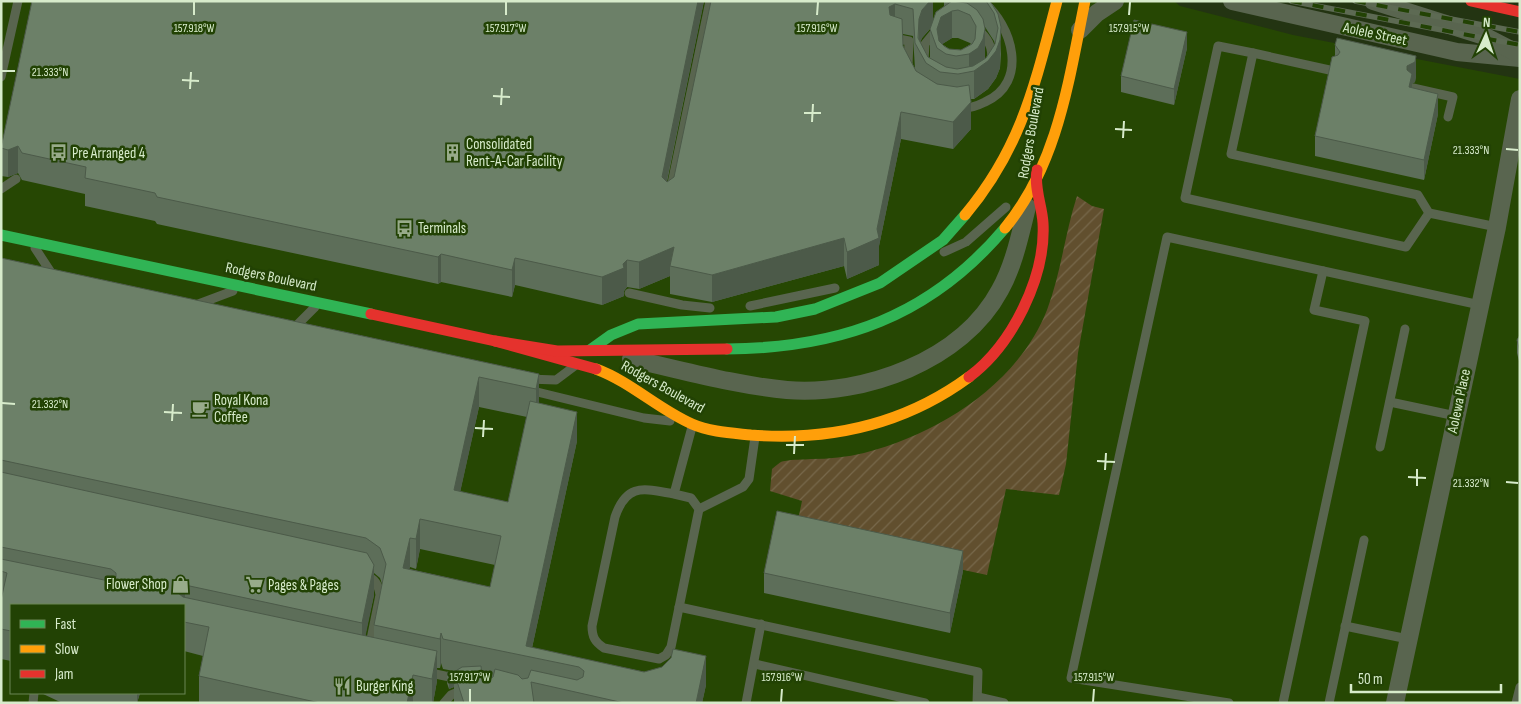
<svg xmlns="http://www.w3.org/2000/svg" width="1521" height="704" viewBox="0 0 1521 704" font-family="'Sofia Sans Condensed',sans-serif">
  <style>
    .built { fill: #264703; fill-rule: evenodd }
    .garden { fill: url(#garden-furrows) }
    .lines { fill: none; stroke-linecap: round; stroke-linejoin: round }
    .lane { stroke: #59654f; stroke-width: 9 }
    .street { stroke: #59654f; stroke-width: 18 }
    .fast { stroke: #30b455; stroke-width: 11 }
    .slow { stroke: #ff9f0a; stroke-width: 11 }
    .jam { stroke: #e5322d; stroke-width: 11 }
    .rail-casing { stroke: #5d6a53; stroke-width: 5.5 }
    .rail { stroke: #224204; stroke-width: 4; stroke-dasharray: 11; stroke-linecap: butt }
    .wall { fill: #5d6e59; fill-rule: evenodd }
    .shaded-wall { fill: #4c5a49 }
    .building { fill: #6c8068; stroke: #4c5a49; fill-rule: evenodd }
    .ticks { fill: none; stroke: #d7ebcb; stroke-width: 2 }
    .labels { text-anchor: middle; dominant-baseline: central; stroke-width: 5; stroke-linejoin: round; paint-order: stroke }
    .street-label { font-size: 15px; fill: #d7ebcb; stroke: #224204 }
    .poi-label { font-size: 15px; fill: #d7ebcb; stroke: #224204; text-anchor: start }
    .ticks-label { font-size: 12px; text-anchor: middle; fill: #d7ebcb; stroke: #224204; stroke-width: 5; stroke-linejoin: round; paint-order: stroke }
  </style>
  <defs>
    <pattern id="garden-furrows" width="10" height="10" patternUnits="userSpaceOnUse" patternTransform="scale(1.25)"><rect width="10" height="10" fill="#614f2e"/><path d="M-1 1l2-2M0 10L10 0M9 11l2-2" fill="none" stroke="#77684b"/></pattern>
  </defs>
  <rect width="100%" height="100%" fill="#233412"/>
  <path class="built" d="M1,1H1174L1180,6L1293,35L1520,79V703H1ZM11,605H184V693H11Z"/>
  <path class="garden" d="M1077,196L1092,206L1104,209L1078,353L1066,464L1059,495L1006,489L987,575L795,534L802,501L770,491L772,469C776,466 780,461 785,461C793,459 803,460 811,459C829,459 847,457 864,453C939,434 1018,384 1047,310C1061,273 1065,233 1077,196Z"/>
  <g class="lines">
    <g class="lane">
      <path d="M976,28C987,37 994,47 991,62"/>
      <polyline points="894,38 909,41 908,65"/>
      <polyline points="1253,53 1218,46 1185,198 1406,247 1429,213"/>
      <polyline points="924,60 925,44 938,28"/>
      <polyline points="1334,71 1253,53 1231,154 1418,195 1429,213 1497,227"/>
      <polyline points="1,77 18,1"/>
      <polyline points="1413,88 1453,97 1448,117"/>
      <path d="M959,108C967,109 977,106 985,102C1029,83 1013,25 982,1"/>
      <polyline points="671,188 710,1"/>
      <polyline points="1,189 16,179"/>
      <polyline points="35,248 54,277"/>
      <polyline points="944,252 966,242 1006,207"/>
      <polyline points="629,293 682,305 710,308"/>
      <polyline points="193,306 233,291"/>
      <polyline points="750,306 835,288"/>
      <polyline points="291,331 315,307"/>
      <polyline points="528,379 556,380 576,365"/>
      <polyline points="529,390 644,418 670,421"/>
      <polyline points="1390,402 1456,416"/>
      <polyline points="1380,447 1405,329"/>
      <path d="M674,494L691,498L699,509L671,647L666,655L659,659L604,648C595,642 592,637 592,626L615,517C627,482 644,489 674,494L692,427"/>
      <polyline points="699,509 743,487 749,479 755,437"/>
      <path d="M364,574C375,579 378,583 380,595L369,649"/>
      <polyline points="679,607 978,672 977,703"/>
      <polyline points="1345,626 1408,639"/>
      <polyline points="755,664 925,703"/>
      <polyline points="426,672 459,679"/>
      <polyline points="978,697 1004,703"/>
      <polyline points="33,703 34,693"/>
      <polyline points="444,703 451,695 463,690"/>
      <polyline points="746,703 761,624"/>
      <polyline points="1229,703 1071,678 1167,237 1480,305"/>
      <polyline points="1283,703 1365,321 1314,310 1323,271"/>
      <polyline points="1329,703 1364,540"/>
      <polyline points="1516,703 1520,687"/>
    </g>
    <g class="street">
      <polyline points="1232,1 1457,52 1520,58"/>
      <polyline points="1373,1 1484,36 1519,54"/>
      <polyline points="1080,30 1097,13 1115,1"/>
      <path d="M631,359C682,370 734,385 787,390C864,396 962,361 1000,290C1014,265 1020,235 1027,207"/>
      <polyline points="1395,703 1497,227 1520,99"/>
    </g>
    <g class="fast">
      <polyline points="1,235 371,314"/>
      <path d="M727,349C840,348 930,317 1005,228"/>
      <polyline points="590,350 611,335 638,324 776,317 815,309 880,283 943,240 965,215"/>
    </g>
    <g class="slow">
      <path d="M965,215C1022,147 1035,84 1057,1"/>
      <path d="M1005,228C1058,164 1069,79 1085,1"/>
      <path d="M596,369C631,382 658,409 692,424C710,432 732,433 751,435C830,441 905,424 969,377"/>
    </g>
    <g class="jam">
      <polyline points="1471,1 1520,12"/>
      <polyline points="371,314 495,341 596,369"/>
      <polyline points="495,341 557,351 727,349"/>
      <path d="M969,377C1012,345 1046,277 1043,223C1042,205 1034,189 1037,170"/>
    </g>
    <defs>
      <g id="rail">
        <polyline points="1291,1 1520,45"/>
        <polyline points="1355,1 1520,32"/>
      </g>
    </defs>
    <use href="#rail" class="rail-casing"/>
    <use href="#rail" class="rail"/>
  </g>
  <g class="wall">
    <path d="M704,1L667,182L674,177L711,1H933V20L944,7V1H989L998,14L1001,54L1000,68L996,78L988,89L974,99H970L971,129L953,149L901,139L879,246V265L847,279L844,266L712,302L670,294V276L639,289L627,287L624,291V296L602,305L515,285L512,297L441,282L438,284L157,224L155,221L85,206V194L22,180L18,173L8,177L1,176V148ZM985,27L994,41L995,44L986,58H985ZM930,29V58L928,57L920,42L922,38ZM903,34L913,36L915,69L903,46ZM952,38H958L970,43L971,44L961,50L949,49L942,44Z"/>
    <polygon points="1335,45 1416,76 1415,82 1412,84 1412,88 1438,114 1424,180 1315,156 1315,136 1335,56"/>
    <polygon points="1187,48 1174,105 1121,92 1121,76"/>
    <path d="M1,258L539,374V403L577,441L532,648L706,685L702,703H454V687L449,689L447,683V672L454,673V671L443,669L441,663L440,668H437V681L433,703H199V676L203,656L184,651V605H11V661L1,659ZM479,407L527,417L508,502L460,492ZM420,549L495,565L490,587L409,569L410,567L416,569ZM374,573L380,578L382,584L374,625V638L365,636L374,595Z"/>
    <polygon points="1520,335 1520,365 1517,353 1517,340"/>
    <polygon points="963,571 950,633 764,593 764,573"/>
    <polygon points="41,693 140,693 137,703 63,703 58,701"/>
  </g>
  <g class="shaded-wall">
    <polygon points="698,1 704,1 662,204 662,177"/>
    <polygon points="930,1 933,1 933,25 922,38 919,46 919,19 922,10"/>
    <polygon points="895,4 895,32 889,34 889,7"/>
    <polygon points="952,11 952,38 941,45 939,50 937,29 941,17"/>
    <polygon points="1001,27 1000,68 996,78 988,89 974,99 974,71 969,72 969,54 985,29 985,56 984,64 996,51"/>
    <polygon points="1187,32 1187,48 1174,105 1174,89"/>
    <polygon points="1416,56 1416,76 1415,82 1412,84 1412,94 1409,108 1407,66"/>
    <polygon points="1438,94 1438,114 1424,180 1424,160"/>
    <polygon points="971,102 971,129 953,149 953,122"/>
    <polygon points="901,112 901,139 879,246 879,265 847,279 847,252 877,229"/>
    <polygon points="18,146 18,173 8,177 8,150"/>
    <polygon points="844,238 844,266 712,302 712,275"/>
    <polygon points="674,247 670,266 670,276 639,289 639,262"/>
    <polygon points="441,254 441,282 438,284 438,257"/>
    <polygon points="515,258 515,285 512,297 512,270"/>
    <polygon points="627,260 627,287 624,291 624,296 602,305 602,277 623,264"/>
    <polygon points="539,374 539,404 536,419 536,389"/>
    <polygon points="479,377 479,407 454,520 454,490"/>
    <polygon points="577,412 577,441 530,657 526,646"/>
    <polygon points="2,459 2,489 1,489 1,460"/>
    <polygon points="420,519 420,549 416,569 416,539"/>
    <polygon points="410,538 410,567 403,598 403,568"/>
    <polygon points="2,546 2,572 1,571 1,547"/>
    <polygon points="963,551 963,571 950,633 950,613"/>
    <polygon points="374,565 374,595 362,653 362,623"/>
    <polygon points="185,585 185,615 178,593 180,587"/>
    <polygon points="441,633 441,663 440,668 440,639"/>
    <polygon points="437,651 437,681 433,703 432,703 432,679"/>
    <polygon points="706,656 706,685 702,703 696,703"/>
    <polygon points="413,675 413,703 407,703"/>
    <polygon points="454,676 454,687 449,689 449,678"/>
    <polygon points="137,693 140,693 137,703"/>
  </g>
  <g class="building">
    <polygon points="32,1 698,1 662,177 667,182 674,177 711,1 930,1 922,10 919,19 918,38 928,57 946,67 957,69 973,66 986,58 995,44 998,28 994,13 986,1 989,1 992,4 998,14 1001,27 1000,40 996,51 988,61 974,71 958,74 940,72 926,63 915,43 913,9 895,4 889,7 890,15 902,19 903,46 916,71 937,84 957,87 969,85 971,102 953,122 901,112 877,229 879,238 847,252 844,238 712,275 670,266 674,247 639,262 627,260 623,264 624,268 602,277 515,258 512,270 441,254 438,257 157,197 155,193 85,178 86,167 22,153 18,146 8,150 1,148"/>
    <path d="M952,1L967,3L977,10L983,19L985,29L983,39L978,48L969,54L956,56L946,54L937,48L930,29L936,12ZM958,10L970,15L976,26L975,39L972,44L961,50L949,49L944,46L939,41L937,29L941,17L952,11Z"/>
    <polygon points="1134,20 1187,32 1174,89 1121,76"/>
    <polygon points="1337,38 1416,56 1415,62 1407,66 1407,70 1412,74 1409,87 1438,94 1424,160 1315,136 1332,57 1338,55 1340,52 1335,45"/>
    <path d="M1,258L539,374L536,389L479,377L454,490L508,502L530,401L577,412L526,646L644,672L662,667L671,658L673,649L706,656L696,703H624L531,682L534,703H464L454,672L462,667L481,666L482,676L487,680L493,677L495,669L518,675L522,679L528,678L531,670L577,680L583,677L584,671L579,667L443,639L441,633L440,639L374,625L386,564L380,548L366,538L1,460ZM420,519L501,536L490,587L403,568L410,538L416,539Z"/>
    <polygon points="1520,335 1520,352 1517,340"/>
    <polygon points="1,472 367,553 374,565 362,623 185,585 180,587 178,593 183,597 437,651 432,679 413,675 407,703 320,703 199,676 209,627 184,622 184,605 11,605 11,631 1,629 1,600 7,573 1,571 1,559 109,581 116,577 116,573 111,569 1,547"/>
    <polygon points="777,511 963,551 950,613 764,573"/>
    <polygon points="447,672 454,673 454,676 449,678"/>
  </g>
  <path class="ticks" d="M194,15V2M506,15V2M817,15L818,2M1129,15L1130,2M2,71H15M182,80L199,81M190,89L191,72M493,96L510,97M501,105L502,88M804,113H821M812,122L813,104M1115,129L1132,130M1123,138L1124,121M1506,149L1518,150M2,403L15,404M164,412L182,413M172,421L173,404M475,428L493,429M483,437L484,420M786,445H804M794,454L795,436M1097,461L1115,462M1105,470L1106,453M1408,477L1426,478M1506,482L1518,483M1417,486V469M470,702V689M781,702L782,689M1093,702L1094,689"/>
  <defs>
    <symbol id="bus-bare" viewBox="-9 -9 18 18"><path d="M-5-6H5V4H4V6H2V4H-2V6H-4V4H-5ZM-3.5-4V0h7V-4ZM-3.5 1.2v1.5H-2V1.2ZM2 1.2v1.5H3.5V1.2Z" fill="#98ab8a" stroke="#224204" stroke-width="2.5" paint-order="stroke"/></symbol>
    <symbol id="building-bare" viewBox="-9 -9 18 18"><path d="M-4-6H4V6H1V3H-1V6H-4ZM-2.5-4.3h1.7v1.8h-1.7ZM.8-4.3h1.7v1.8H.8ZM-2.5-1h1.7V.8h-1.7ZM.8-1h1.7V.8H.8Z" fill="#98ab8a" stroke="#224204" stroke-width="2.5" paint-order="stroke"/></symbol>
    <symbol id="cafe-bare" viewBox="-9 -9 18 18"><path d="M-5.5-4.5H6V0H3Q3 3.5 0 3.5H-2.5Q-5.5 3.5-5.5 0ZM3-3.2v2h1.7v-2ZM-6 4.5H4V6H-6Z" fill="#98ab8a" stroke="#224204" stroke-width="2.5" paint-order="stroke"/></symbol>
    <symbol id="shop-bare" viewBox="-9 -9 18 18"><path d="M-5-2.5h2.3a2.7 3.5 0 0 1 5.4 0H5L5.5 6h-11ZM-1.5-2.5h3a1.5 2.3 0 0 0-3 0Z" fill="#98ab8a" stroke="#224204" stroke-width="2.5" paint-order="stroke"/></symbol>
    <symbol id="supermarket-bare" viewBox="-9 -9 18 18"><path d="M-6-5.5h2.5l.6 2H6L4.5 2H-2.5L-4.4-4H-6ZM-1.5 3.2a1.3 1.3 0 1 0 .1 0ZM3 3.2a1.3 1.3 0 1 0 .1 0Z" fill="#98ab8a" stroke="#224204" stroke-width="2.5" paint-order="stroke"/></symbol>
    <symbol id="restaurant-bare" viewBox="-9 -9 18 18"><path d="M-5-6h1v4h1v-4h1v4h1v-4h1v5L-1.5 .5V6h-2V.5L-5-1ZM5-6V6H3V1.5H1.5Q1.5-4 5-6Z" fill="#98ab8a" stroke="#224204" stroke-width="2.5" paint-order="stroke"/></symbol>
  </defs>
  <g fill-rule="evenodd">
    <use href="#bus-bare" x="46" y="140" width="25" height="25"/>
    <use href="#building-bare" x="440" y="140" width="25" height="25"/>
    <use href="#bus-bare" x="392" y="216" width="25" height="25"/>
    <use href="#cafe-bare" x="188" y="396" width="25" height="25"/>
    <use href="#shop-bare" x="168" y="572" width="25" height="25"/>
    <use href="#supermarket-bare" x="242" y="572" width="25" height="25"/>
    <use href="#restaurant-bare" x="330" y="674" width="25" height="25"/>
  </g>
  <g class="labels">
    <g class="street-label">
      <text transform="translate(1375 34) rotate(12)">Aolele Street</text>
      <text transform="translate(1031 133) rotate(-80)">Rodgers Boulevard</text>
      <text transform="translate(271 277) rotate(12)">Rodgers Boulevard</text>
      <text transform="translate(663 387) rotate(29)">Rodgers Boulevard</text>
      <text transform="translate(1459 401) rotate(-78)">Aolewa Place</text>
    </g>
    <g class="poi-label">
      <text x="466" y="144">Consolidated<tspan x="466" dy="17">Rent-A-Car Facility</tspan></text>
      <text x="72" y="153">Pre Arranged 4</text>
      <text x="418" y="228">Terminals</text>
      <text x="214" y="400">Royal Kona<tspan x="214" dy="17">Coffee</tspan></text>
      <text x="167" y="584" text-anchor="end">Flower Shop</text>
      <text x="268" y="585">Pages &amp; Pages</text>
      <text x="356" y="686">Burger King</text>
    </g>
  </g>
  <g class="ticks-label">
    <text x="194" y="32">157.918°W</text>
    <text x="506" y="32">157.917°W</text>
    <text x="817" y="32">157.916°W</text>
    <text x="1129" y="32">157.915°W</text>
    <text x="50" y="76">21.333°N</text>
    <text x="1471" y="154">21.333°N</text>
    <text x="50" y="408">21.332°N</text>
    <text x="1471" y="487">21.332°N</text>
    <text x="470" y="681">157.917°W</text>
    <text x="782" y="681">157.916°W</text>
    <text x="1094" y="681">157.915°W</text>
  </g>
  <rect width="1521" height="704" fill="none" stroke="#d7ebcb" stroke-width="5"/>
  <rect x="10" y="604" width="175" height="90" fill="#224204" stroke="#6a8654"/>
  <rect x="20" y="620" width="25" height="8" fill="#30b455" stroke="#6a8654"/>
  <text x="55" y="629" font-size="15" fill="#d7ebcb">Fast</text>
  <rect x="20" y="645" width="25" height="8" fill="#ff9f0a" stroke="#6a8654"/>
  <text x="55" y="654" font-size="15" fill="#d7ebcb">Slow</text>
  <rect x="20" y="670" width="25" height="8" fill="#e5322d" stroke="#6a8654"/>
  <text x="55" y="679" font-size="15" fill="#d7ebcb">Jam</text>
  <g transform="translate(1486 35) rotate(3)" stroke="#224204" stroke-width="4" paint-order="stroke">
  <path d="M0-4L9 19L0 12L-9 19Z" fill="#d7ebcb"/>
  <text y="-8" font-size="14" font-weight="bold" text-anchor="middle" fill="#d7ebcb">N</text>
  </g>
  <path d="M1351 684v8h150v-8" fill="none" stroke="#d7ebcb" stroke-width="2.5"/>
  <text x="1358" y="684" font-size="15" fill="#d7ebcb" stroke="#224204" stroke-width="4" paint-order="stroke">50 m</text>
</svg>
